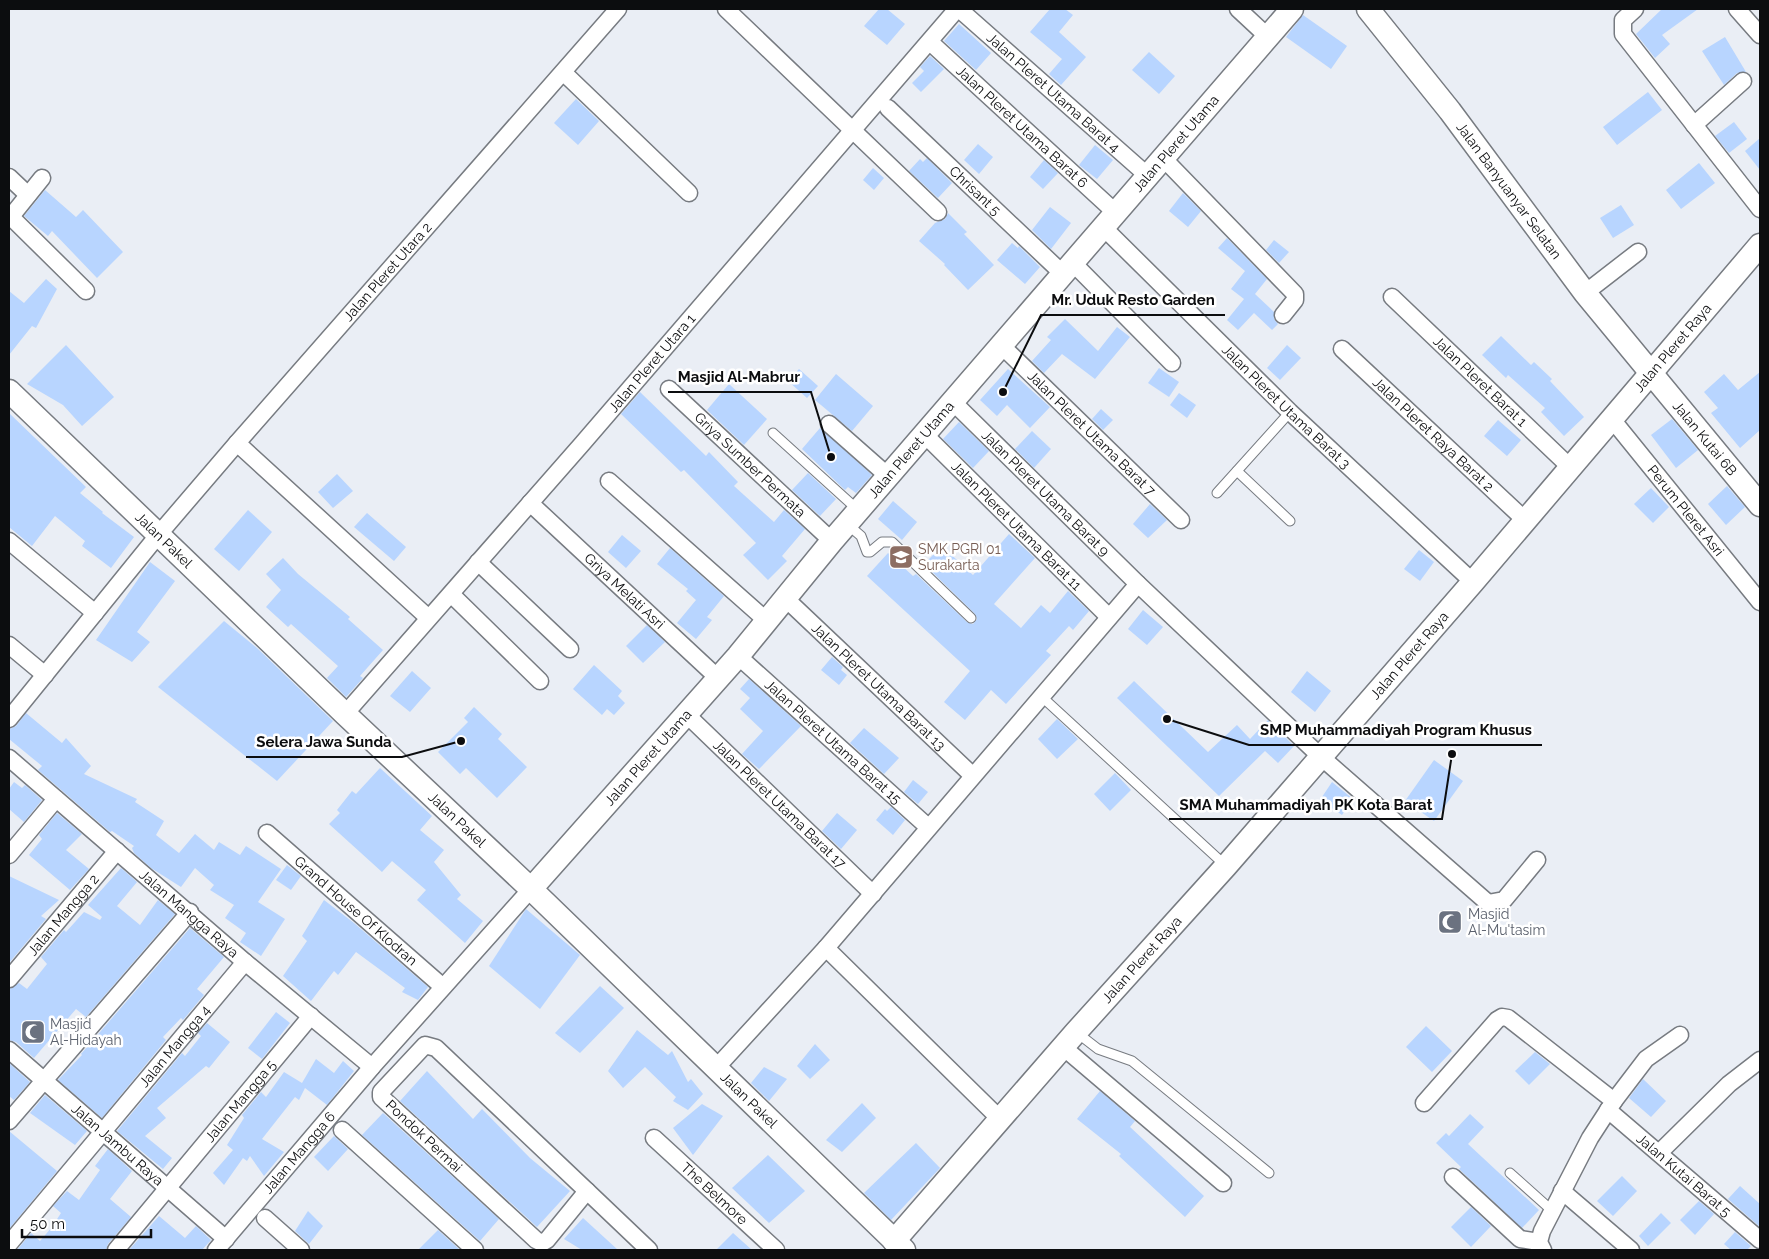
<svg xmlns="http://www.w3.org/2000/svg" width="1769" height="1259" viewBox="0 0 1769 1259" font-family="Raleway,sans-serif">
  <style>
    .building { fill: #b8d5ff }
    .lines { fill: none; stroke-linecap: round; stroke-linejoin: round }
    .lane-casing { stroke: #777b81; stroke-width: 11 }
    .street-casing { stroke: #777b81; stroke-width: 19 }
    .secondary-casing { stroke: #777b81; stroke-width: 25 }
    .lane { stroke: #fff; stroke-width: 9 }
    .street { stroke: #fff; stroke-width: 16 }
    .secondary { stroke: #fff; stroke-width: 22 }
    .labels { text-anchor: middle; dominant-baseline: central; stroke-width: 5; stroke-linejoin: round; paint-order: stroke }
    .street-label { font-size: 14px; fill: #0c0d0f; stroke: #fff }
    .education-label { font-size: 14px; fill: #785e54; stroke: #fff; text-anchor: start }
    .worship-label { font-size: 14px; fill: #5b616d; stroke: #fff; text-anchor: start }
    .leader { fill: none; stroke: #0c0d0f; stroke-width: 2 }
    .callout-dot { fill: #0c0d0f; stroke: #fff; stroke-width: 2 }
    .callout-label { font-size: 15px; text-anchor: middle; font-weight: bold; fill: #0c0d0f; stroke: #fff; stroke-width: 5; stroke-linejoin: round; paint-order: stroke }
  </style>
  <rect width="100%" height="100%" fill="#eaeef5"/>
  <g class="building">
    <polygon points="879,9 887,9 905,24 887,45 864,26"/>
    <polygon points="1050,9 1065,9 1073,15 1059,32 1086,57 1061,85 1049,74 1062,59 1030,32"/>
    <polygon points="1662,9 1698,9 1662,35 1670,44 1655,58 1636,34"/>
    <polygon points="1303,15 1347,46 1331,69 1286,37"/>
    <polygon points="959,24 991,53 976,70 944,41"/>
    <polygon points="1725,37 1746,72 1737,73 1724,85 1702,51"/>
    <polygon points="1149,52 1175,76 1159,94 1132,70"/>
    <polygon points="930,56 944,69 921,92 912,83 924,71 920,67"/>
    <polygon points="1648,92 1662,110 1617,145 1603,127"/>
    <polygon points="576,99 599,121 578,145 554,123"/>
    <polygon points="1734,122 1747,139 1729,153 1715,136"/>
    <polygon points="1760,138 1760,170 1745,151"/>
    <polygon points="978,144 993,157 979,174 964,160"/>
    <polygon points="1095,145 1113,160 1097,179 1079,165"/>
    <polygon points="927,158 952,183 938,198 909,171 920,159 923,162"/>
    <polygon points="1044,160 1058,173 1043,189 1030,177"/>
    <polygon points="1699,163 1715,183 1681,209 1666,190"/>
    <polygon points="873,168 884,178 874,190 863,180"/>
    <polygon points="45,190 76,217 83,210 123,252 97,278 52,231 48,236 24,216"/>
    <polygon points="1183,193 1201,211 1188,227 1169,211"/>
    <polygon points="1621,205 1634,225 1613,238 1600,218"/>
    <polygon points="1050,207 1071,223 1051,249 1032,230"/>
    <polygon points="948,213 967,232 964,234 994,265 968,290 944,265 945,264 919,241 935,223 945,219"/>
    <polygon points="1227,238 1267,279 1255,294 1274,312 1274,319 1278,324 1272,330 1254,313 1238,330 1227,320 1244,299 1231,289 1245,271 1218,248"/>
    <polygon points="1274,240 1289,252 1279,263 1266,250"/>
    <polygon points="1012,243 1018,248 1019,246 1040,267 1025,284 997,260"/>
    <polygon points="46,279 57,289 36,328 32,326 9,355 9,291 24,303"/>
    <polygon points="1065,319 1098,351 1117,327 1130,337 1095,379 1062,354 1044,373 1032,361 1051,340 1047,337"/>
    <polygon points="1501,336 1531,365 1534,362 1552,379 1550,381 1584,417 1564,436 1541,412 1545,408 1508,375 1506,378 1482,355"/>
    <polygon points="66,345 114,397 82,426 63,405 27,384"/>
    <polygon points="1287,345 1301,358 1280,380 1267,368"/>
    <polygon points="1159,368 1179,382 1169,397 1148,383"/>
    <polygon points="799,369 818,386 807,398 788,381"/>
    <polygon points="1008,369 1050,407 1030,428 1007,405 997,416 980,400"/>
    <polygon points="1760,372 1760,430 1740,448 1711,413 1718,408 1704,392 1724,374 1738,390"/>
    <polygon points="836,374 873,406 852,431 815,400"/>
    <polygon points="729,384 767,419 744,445 707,410"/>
    <polygon points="640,392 706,456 709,452 738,482 734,486 774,522 784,510 805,529 782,556 787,561 768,580 743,555 756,543 684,470 681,472 621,414"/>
    <polygon points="1179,393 1196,405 1187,418 1170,405"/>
    <polygon points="1101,409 1113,420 1103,430 1092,419"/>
    <polygon points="9,413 86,487 80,493 103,512 102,513 134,537 111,568 82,546 85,541 55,516 32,546 9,527"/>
    <polygon points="1672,419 1698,450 1676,468 1651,435"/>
    <polygon points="1498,420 1521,440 1507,456 1484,436"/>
    <polygon points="959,422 989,451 973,468 943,439"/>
    <polygon points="820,428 872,475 856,493 848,487 845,490 802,449"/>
    <polygon points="1032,431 1051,449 1034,468 1015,449"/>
    <polygon points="808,473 836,499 820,516 792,490"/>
    <polygon points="337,474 353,491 333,508 318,492"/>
    <polygon points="1727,486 1745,507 1726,525 1708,504"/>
    <polygon points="1651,488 1669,507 1653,523 1634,504"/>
    <polygon points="893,501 917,522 902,540 878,519"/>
    <polygon points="1150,504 1167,520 1148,538 1133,524"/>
    <polygon points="248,510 272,532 239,571 214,549"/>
    <polygon points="367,513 406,547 394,561 354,527"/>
    <polygon points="1009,534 1035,558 994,604 1021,628 1041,605 1050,613 1068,591 1089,611 1073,630 1069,626 1046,651 1051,655 1006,704 991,690 965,720 944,702 970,671 867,576 888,553 913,576 916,574 967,622 973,624 977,619 975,614 924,564 942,546 973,575"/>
    <polygon points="622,535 641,551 626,568 608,552"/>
    <polygon points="670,548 724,596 707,617 712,620 696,639 677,623 696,600 686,591 688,589 657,564"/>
    <polygon points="1419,550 1434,562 1420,581 1404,569"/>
    <polygon points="283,558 298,574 350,617 348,619 383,650 360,676 363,678 346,697 327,678 338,666 291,624 288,627 266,607 281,590 266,574"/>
    <polygon points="150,562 175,581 137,632 150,642 132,662 96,640"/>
    <polygon points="1143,610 1163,627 1147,645 1128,629"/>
    <polygon points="224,621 257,648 333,721 277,781 158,687"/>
    <polygon points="647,625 665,642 643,663 626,646"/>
    <polygon points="832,657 843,667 841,670 847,675 839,685 821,670"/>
    <polygon points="594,665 622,691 618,696 625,703 614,715 607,709 602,715 573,689"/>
    <polygon points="412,671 431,688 410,712 390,696"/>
    <polygon points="1307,671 1331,691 1315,712 1291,692"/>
    <polygon points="749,679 801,726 759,769 742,754 763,731 740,709 750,698 740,689"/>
    <polygon points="1134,681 1208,752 1237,725 1250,739 1268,720 1294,746 1278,763 1265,751 1219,796 1117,698"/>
    <polygon points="474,707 502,734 498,739 527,767 497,798 466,768 460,774 438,752 468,722 464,718"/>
    <polygon points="26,713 62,743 66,738 91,766 84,774 137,799 135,802 164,821 156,835 179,853 195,834 214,850 219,842 240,855 246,846 281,869 258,902 285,919 261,956 240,942 246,933 225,918 234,905 210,890 214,885 195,868 181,887 151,868 134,853 132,848 134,846 112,831 110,832 38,770 42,766 9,739 9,729 16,726"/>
    <polygon points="1057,719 1078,739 1057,759 1038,739"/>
    <polygon points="864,728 899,758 884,774 850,743"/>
    <polygon points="1434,760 1463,781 1434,821 1405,801"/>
    <polygon points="380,768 432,816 420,830 444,850 434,862 461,895 457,899 483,921 465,943 417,900 426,890 392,861 382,872 329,824 340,813 337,810 352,791 356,794"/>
    <polygon points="1115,773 1131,790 1110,811 1094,794"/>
    <polygon points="913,780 928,792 918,804 904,792"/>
    <polygon points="14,782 22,788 25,785 42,800 24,822 9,809 9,789"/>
    <polygon points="1332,782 1353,799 1342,815 1320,800"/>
    <polygon points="891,807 905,820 893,835 876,820 885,809 887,811"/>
    <polygon points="57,813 82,834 66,850 89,869 70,890 29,855 42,839 39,835"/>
    <polygon points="837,813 857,830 841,849 822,831"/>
    <polygon points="287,865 301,876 291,890 276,880"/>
    <polygon points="121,868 137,882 117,906 140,925 158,900 175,914 86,1017 76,1009 34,1058 16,1042 9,1040 9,989 19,983 27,989 47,964 41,957 64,930 66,932 84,912 100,920 102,917 88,905"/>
    <polygon points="9,876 59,900 41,916 46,919 9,963"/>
    <polygon points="324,900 354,923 428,987 418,1000 402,992 405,988 356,952 338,975 334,971 311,1001 283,976 307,941 302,936"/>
    <polygon points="526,909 580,955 540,1009 489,966"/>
    <polygon points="190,928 224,957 197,989 204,995 183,1020 181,1018 163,1037 166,1040 102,1118 58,1080 82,1055 81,1054"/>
    <polygon points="600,986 624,1008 580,1053 555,1033"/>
    <polygon points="276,1012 290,1023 262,1059 248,1048"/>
    <polygon points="207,1023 230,1042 209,1068 206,1066 157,1108 166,1118 145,1136 172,1158 163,1169 117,1131 182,1053 185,1056 201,1036 198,1033"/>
    <polygon points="1426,1026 1452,1051 1432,1072 1406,1047"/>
    <polygon points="637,1030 668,1055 672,1051 688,1082 691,1079 703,1094 688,1110 673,1101 676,1097 645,1067 623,1088 608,1071"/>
    <polygon points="815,1044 830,1060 810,1079 797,1066"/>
    <polygon points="1535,1052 1550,1064 1529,1085 1515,1071"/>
    <polygon points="316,1059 334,1073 343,1061 354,1071 327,1105 305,1088 299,1100 295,1097 262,1139 284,1152 264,1176 250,1156 247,1161 243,1158 224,1185 213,1173 233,1150 227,1145 244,1118 242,1115 261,1092 266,1097 284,1072 302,1083"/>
    <polygon points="9,1063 30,1082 14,1100 9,1096"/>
    <polygon points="764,1067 787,1079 769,1101 751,1083"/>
    <polygon points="427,1071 473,1119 482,1109 530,1158 570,1191 537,1227 400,1101"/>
    <polygon points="1643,1079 1666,1101 1651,1117 1629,1098"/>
    <polygon points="1100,1091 1135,1121 1130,1127 1204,1196 1185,1217 1119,1156 1121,1154 1077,1119"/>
    <polygon points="45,1095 87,1131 75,1145 30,1113"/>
    <polygon points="862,1103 876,1118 842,1152 826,1140"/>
    <polygon points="702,1104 723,1116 693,1155 673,1128"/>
    <polygon points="383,1113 499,1219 480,1241 362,1135"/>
    <polygon points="1470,1114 1484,1127 1468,1144 1539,1210 1522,1228 1459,1169 1461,1167 1436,1143 1446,1133 1449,1136"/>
    <polygon points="9,1131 57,1171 9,1229"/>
    <polygon points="334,1136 348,1149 328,1171 314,1157"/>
    <polygon points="916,1143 940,1168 891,1220 864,1193"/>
    <polygon points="108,1149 132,1171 110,1199 131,1217 108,1244 106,1250 17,1250 31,1233 40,1241 52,1227 61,1213 53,1206 67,1191 79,1200 100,1170 95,1166"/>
    <polygon points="768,1155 805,1191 769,1223 732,1188"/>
    <polygon points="1622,1176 1637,1191 1613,1216 1597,1201"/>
    <polygon points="1740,1186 1760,1204 1760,1227 1728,1199"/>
    <polygon points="1699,1201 1714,1214 1695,1235 1680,1220"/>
    <polygon points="1471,1207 1491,1226 1471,1247 1451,1227"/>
    <polygon points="308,1211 323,1226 309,1244 295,1231"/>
    <polygon points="1661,1213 1671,1223 1648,1246 1639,1236"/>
    <polygon points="159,1216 185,1238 196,1226 211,1240 202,1250 129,1250"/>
    <polygon points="583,1218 618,1250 582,1250 564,1239"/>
    <polygon points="438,1230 460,1250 418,1250"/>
    <polygon points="1735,1232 1751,1246 1747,1250 1731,1250 1724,1244"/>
    <polygon points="733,1233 752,1250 716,1250"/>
  </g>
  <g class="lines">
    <defs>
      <g id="lane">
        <polyline points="773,433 858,510"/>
        <polyline points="1237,471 1290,521"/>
        <polyline points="1217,493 1290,412"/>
        <polyline points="847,524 861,536 867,552 870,552 882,542 892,542 971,618"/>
        <polyline points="1041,696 1226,866"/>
        <polyline points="1076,1032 1098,1049 1132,1061 1269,1173"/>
        <polyline points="1510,1173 1548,1207 1556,1203"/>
      </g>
      <g id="street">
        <polyline points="726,9 938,212"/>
        <path id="s1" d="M959,9L1148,176"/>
        <polyline points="1238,9 1267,36"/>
        <polyline points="1635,9 1623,20 1623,34 1760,209"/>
        <polyline points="1737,9 1760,35"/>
        <path id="s2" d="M930,42L1115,212"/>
        <polyline points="564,73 689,193"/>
        <path id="s3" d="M888,108L1062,273"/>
        <polyline points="1694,125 1743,81"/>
        <polyline points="1164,159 1295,294 1295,300 1283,315"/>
        <polyline points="9,177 28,195"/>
        <polyline points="11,217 86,291"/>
        <polyline points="9,219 42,178"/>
        <path id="s4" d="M1102,226L1290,412L1473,582"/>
        <polyline points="1072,262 1172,363"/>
        <polyline points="1585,293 1638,252"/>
        <path id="s5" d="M1392,297L1570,467"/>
        <path id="s6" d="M1002,346L1181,520"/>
        <path id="s7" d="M1342,349L1525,520"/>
        <path id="s8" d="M669,389L832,541"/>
        <path id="s9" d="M953,402L1138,584L1320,756L1488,903L1504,900L1537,860"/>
        <path id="s10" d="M1611,418L1760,602"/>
        <polyline points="829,424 888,476"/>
        <path id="s11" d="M925,435L1109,617"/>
        <polyline points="237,443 423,613"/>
        <polyline points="609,481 767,621"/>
        <path id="s12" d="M530,503L718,678"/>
        <polyline points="9,541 95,613"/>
        <polyline points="478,562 570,649"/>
        <polyline points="451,594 540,681"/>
        <path id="s13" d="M785,598L972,775"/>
        <polyline points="9,645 45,675"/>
        <path id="s14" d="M738,656L928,827"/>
        <path id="s15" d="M345,714L582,444L957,9"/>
        <path id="s16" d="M686,714L873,894"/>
        <path id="s17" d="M9,719L159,534L237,443L618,9"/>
        <path id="s18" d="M9,758L245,962L372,1067"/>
        <path id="s19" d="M267,833L443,987"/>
        <polyline points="9,855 56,799"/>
        <path id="s20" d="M9,979L117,851"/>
        <polygon points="425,1045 436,1048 587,1191 547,1240 542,1243 536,1240 381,1097 381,1092"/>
        <polyline points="1063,1047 1223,1183"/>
        <path id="s21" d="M9,1050L226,1239"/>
        <polyline points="716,1068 826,948"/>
        <polyline points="1614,1101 1646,1059 1680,1035"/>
        <polyline points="1424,1103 1497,1020 1502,1017 1508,1018 1614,1101 1590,1138 1542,1231 1539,1242 1543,1250"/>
        <path id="s22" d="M1608,1110L1760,1240"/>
        <polyline points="1000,1119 826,948 1138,584"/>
        <polyline points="9,1121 190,912"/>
        <polyline points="342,1130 475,1250"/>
        <path id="s23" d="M654,1138L776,1250"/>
        <polyline points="1659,1153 1729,1084 1760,1060"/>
        <polyline points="1453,1177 1520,1239 1539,1242"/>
        <polyline points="587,1191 649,1250"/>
        <polyline points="1562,1191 1631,1250"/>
        <polyline points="265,1218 301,1250"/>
        <path id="s24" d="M9,1244L245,962"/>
        <path id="s25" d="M116,1250L311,1016"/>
        <path id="s26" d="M216,1250L372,1067L531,889"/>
      </g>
      <g id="secondary">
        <path id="s27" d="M1368,9L1450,111L1585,293L1760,505"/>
        <path id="s28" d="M9,391L345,714L531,889L904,1250"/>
        <path id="s29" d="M531,889L738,656L832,541L1292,9"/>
        <path id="s30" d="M894,1241L1076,1032L1226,866L1473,582L1760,245"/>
      </g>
    </defs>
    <use href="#lane" class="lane-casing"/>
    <use href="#street" class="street-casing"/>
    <use href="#secondary" class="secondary-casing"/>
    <use href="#lane" class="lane"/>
    <use href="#street" class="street"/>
    <use href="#secondary" class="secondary"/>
  </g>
  <defs>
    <symbol id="school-square" viewBox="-11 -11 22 22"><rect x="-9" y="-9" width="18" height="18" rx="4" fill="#8d6e63" stroke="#fff"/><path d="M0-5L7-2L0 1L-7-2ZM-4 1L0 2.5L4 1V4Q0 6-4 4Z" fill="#fff"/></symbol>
    <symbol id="mosque-square" viewBox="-11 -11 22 22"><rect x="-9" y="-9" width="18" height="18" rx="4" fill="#6b7280" stroke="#fff"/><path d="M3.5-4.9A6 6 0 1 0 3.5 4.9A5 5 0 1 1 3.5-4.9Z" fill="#fff"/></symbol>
  </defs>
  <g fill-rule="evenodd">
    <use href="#school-square" x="887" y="543" width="28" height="28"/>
    <use href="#mosque-square" x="1436" y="908" width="28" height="28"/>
    <use href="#mosque-square" x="19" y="1018" width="28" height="28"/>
  </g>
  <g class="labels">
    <g class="street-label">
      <text stroke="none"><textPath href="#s1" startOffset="126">Jalan Pleret Utama Barat 4</textPath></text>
      <text stroke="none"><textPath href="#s2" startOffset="125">Jalan Pleret Utama Barat 6</textPath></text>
      <text stroke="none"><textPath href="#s29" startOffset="986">Jalan Pleret Utama</textPath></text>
      <text stroke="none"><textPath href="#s3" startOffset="120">Chrisant 5</textPath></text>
      <text stroke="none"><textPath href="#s27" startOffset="230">Jalan Banyuanyar Selatan</textPath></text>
      <text stroke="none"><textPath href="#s17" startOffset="586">Jalan Pleret Utara 2</textPath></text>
      <text stroke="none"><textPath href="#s30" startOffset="1185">Jalan Pleret Raya</textPath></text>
      <text stroke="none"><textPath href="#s15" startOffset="466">Jalan Pleret Utara 1</textPath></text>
      <text stroke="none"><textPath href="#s5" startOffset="122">Jalan Pleret Barat 1</textPath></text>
      <text stroke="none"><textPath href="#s4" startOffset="258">Jalan Pleret Utama Barat 3</textPath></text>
      <text stroke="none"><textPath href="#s6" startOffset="125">Jalan Pleret Utama Barat 7</textPath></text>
      <text stroke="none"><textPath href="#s7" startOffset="125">Jalan Pleret Raya Barat 2</textPath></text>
      <text stroke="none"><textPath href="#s27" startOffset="546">Jalan Kutai 6B</textPath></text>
      <text stroke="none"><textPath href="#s29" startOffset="581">Jalan Pleret Utama</textPath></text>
      <text stroke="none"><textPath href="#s8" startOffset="111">Griya Sumber Permata</textPath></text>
      <text stroke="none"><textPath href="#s9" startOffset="130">Jalan Pleret Utama Barat 9</textPath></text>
      <text stroke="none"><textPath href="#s10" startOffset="119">Perum Pleret Asri</textPath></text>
      <text stroke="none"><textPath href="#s11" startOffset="129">Jalan Pleret Utama Barat 11</textPath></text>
      <text stroke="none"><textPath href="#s28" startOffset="215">Jalan Pakel</textPath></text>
      <text stroke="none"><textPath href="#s12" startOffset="129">Griya Melati Asri</textPath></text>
      <text stroke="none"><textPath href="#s30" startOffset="780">Jalan Pleret Raya</textPath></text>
      <text stroke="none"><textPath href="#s13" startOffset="129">Jalan Pleret Utama Barat 13</textPath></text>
      <text stroke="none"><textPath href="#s14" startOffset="128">Jalan Pleret Utama Barat 15</textPath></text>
      <text stroke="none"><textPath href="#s29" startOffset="176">Jalan Pleret Utama</textPath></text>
      <text stroke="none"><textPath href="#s16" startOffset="130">Jalan Pleret Utama Barat 17</textPath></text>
      <text stroke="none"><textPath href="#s28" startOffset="620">Jalan Pakel</textPath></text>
      <text stroke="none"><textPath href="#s19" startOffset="118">Grand House Of Klodran</textPath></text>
      <text stroke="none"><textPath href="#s18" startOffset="238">Jalan Mangga Raya</textPath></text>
      <text stroke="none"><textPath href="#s20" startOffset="84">Jalan Mangga 2</textPath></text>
      <text stroke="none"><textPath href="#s30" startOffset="375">Jalan Pleret Raya</textPath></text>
      <text stroke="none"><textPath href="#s24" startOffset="258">Jalan Mangga 4</textPath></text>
      <text stroke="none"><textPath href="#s28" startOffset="1025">Jalan Pakel</textPath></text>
      <text stroke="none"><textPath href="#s25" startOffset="194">Jalan Mangga 5</textPath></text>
      <text transform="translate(424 1136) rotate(43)">Pondok Permai</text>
      <text stroke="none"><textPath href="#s21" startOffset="144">Jalan Jambu Raya</textPath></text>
      <text stroke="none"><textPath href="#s26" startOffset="128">Jalan Mangga 6</textPath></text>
      <text stroke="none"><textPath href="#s22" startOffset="100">Jalan Kutai Barat 5</textPath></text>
      <text stroke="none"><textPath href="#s23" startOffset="82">The Belmore</textPath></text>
    </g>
    <g class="education-label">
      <text x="918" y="549">SMK PGRI 01<tspan x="918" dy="16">Surakarta</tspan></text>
    </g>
    <g class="worship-label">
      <text x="1468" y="914">Masjid<tspan x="1468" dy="16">Al-Mu'tasim</tspan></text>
      <text x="50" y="1024">Masjid<tspan x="50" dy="16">Al-Hidayah</tspan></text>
    </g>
  </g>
  <path class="leader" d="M1003 392L1041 315H1225M831 457L811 392H668M1167 719L1249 745H1542M461 741L402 757H246M1452 754L1442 819H1169"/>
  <g class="callout-dot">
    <circle cx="1003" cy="392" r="5"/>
    <circle cx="831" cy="457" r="5"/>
    <circle cx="1167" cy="719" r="5"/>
    <circle cx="461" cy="741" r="5"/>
    <circle cx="1452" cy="754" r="5"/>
  </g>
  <g class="callout-label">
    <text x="1133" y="305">Mr. Uduk Resto Garden</text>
    <text x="739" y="382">Masjid Al-Mabrur</text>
    <text x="1396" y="735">SMP Muhammadiyah Program Khusus</text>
    <text x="324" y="747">Selera Jawa Sunda</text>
    <text x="1306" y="810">SMA Muhammadiyah PK Kota Barat</text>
  </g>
  <rect width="1769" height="1259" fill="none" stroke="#0c0d0f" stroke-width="20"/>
  <path d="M22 1229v8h129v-8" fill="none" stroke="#0c0d0f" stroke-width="2.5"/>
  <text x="30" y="1229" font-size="15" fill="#0c0d0f" stroke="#ffffff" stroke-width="4" paint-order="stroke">50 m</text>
</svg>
